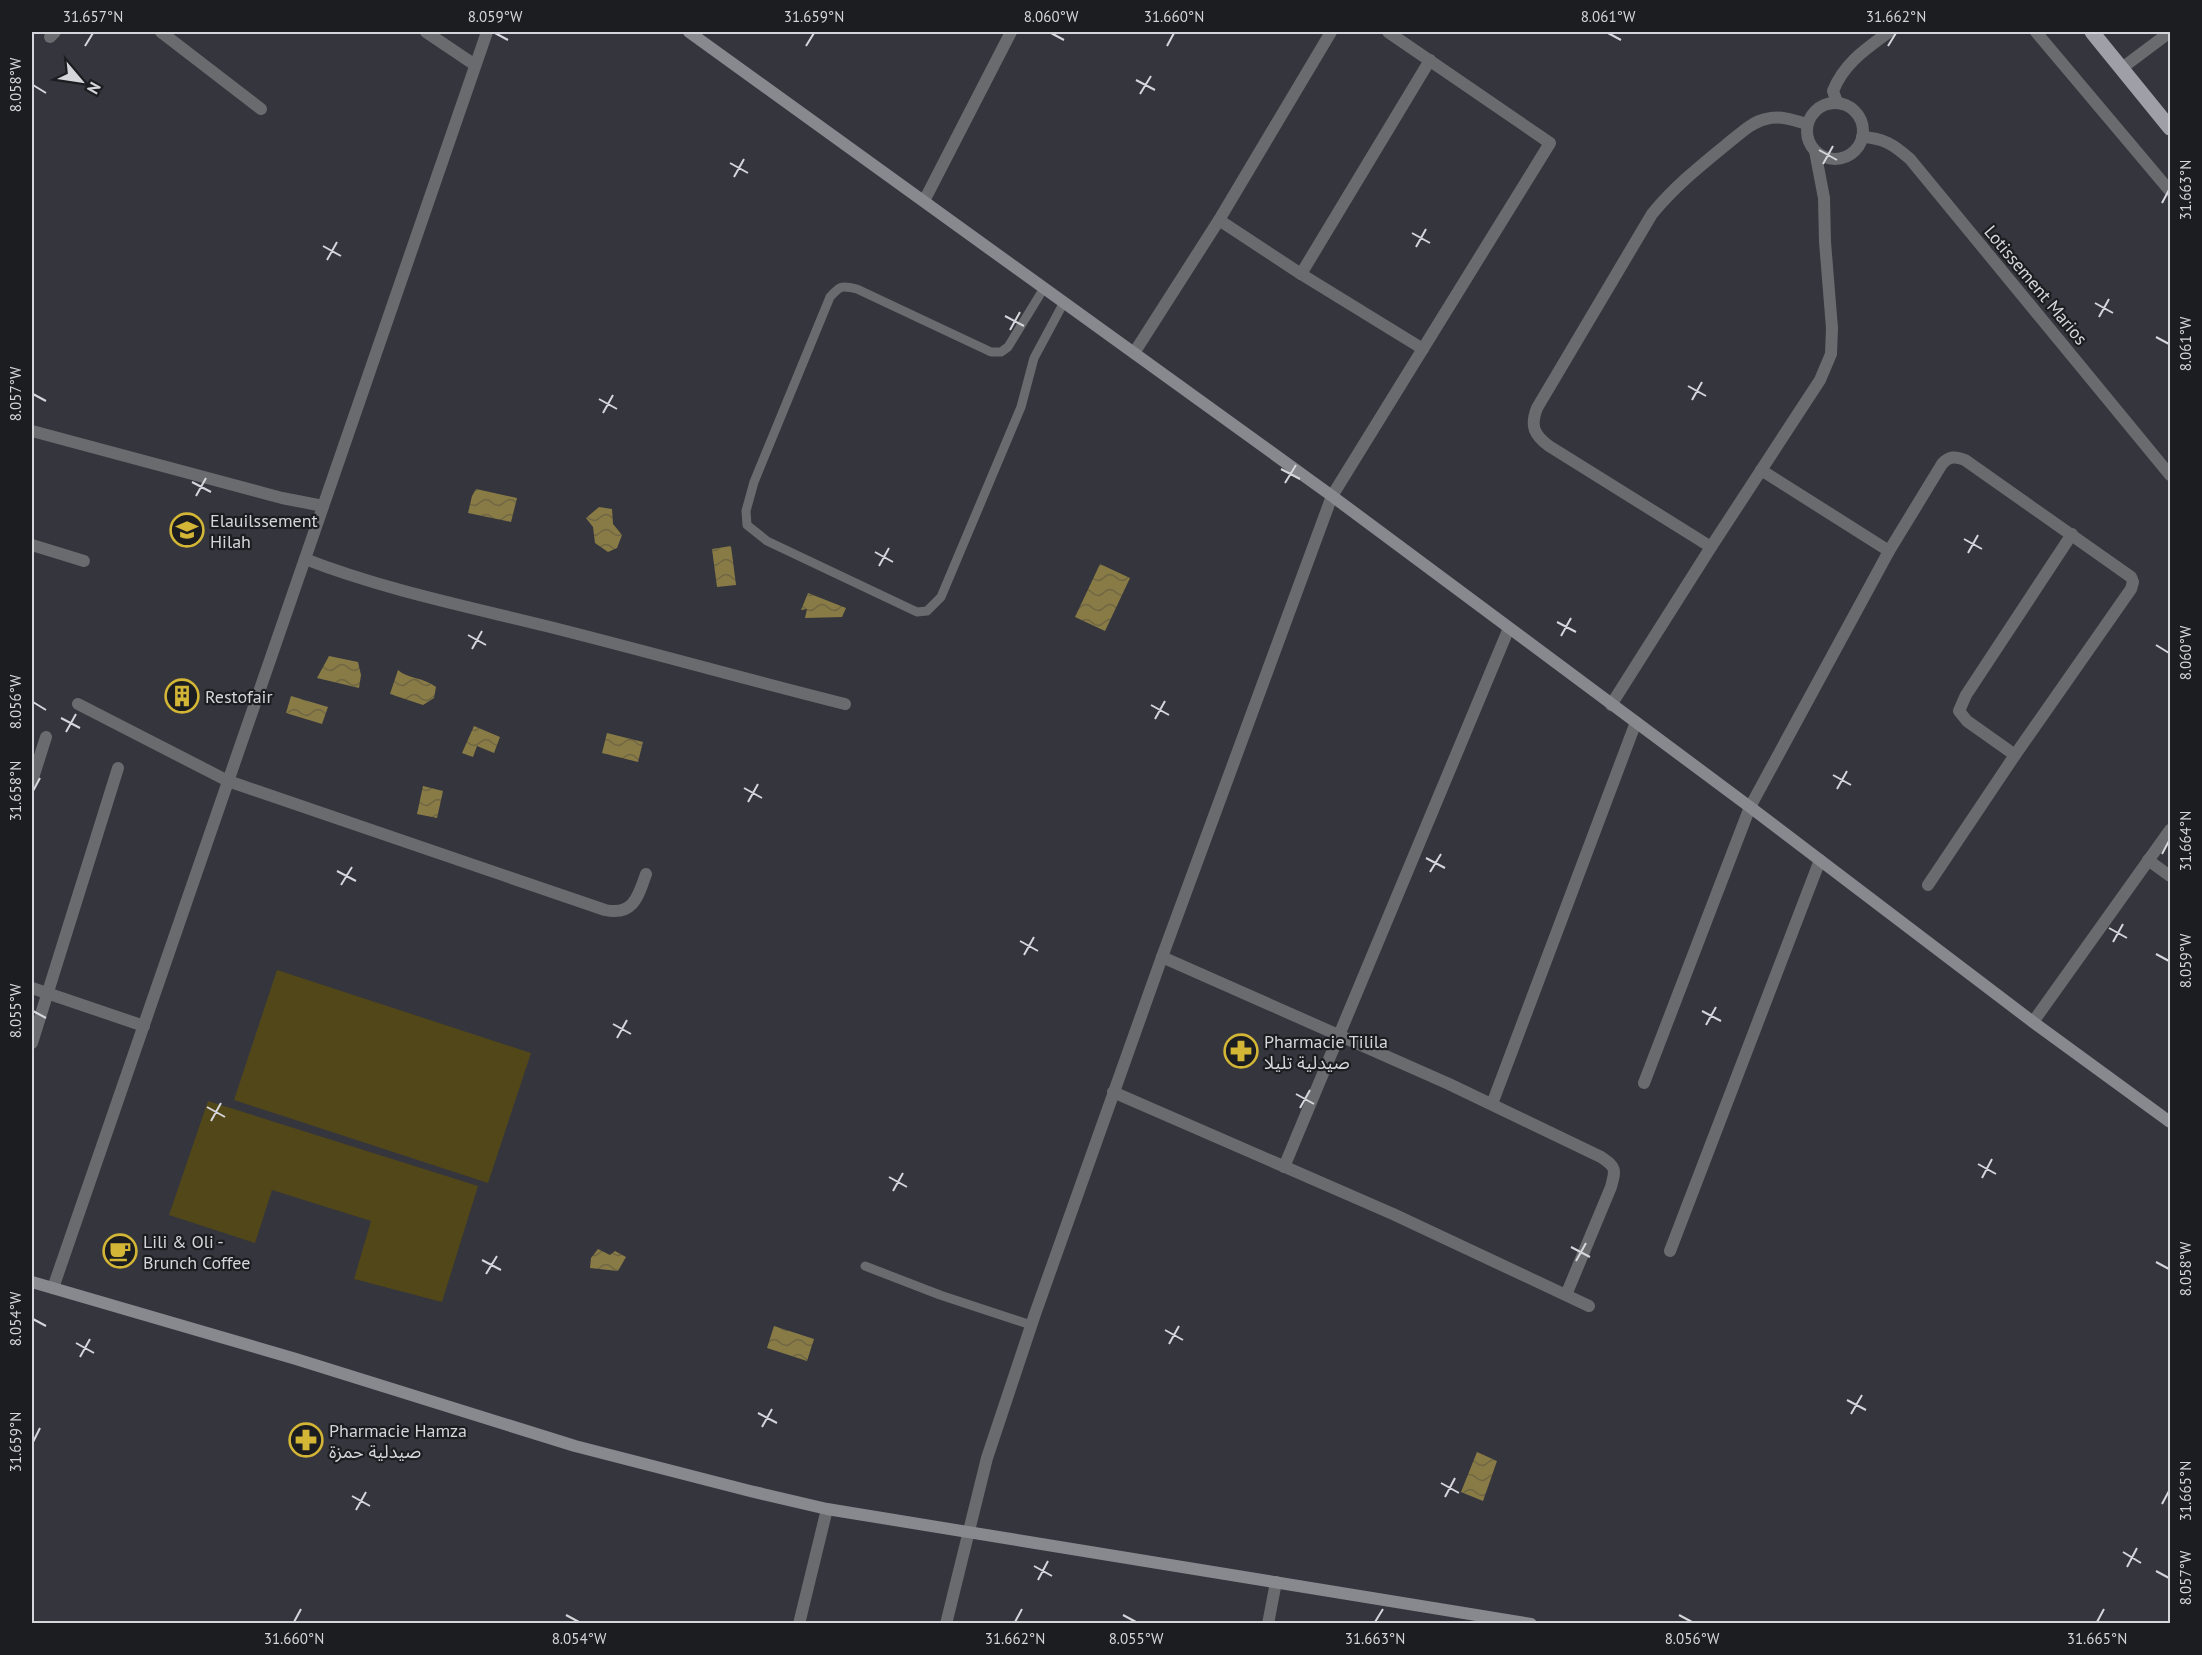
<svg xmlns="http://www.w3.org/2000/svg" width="2202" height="1655" viewBox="0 0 2202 1655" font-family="'PT Sans','Noto Sans Arabic',sans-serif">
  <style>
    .pitch { fill: #524719 }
    .water { fill: url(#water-waves) }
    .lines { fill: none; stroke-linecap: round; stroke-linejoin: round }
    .lane { stroke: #6a6b6f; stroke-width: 9 }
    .street { stroke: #6a6b6f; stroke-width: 12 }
    .secondary { stroke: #88898f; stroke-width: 12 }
    .primary { stroke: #9e9fa7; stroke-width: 15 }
    .ticks { fill: none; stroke: #d5d6db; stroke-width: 2 }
    .labels { text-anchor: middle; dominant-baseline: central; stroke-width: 4.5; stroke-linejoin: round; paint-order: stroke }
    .street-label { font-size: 18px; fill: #d5d6db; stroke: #1c1d20 }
    .poi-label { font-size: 18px; fill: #d5d6db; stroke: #1c1d20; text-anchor: start }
    .neatline { fill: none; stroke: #d5d6db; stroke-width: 2 }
    .ticks-label { font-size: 15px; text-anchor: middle; fill: #d5d6db }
  </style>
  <defs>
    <pattern id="water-waves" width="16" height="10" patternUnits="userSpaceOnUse" patternTransform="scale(1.5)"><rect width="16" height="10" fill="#897b45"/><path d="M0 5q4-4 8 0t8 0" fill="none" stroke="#6f6644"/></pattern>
  </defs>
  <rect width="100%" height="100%" fill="#34353d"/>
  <g class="pitch">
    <polygon points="277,970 531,1053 488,1183 234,1100"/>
    <polygon points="208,1101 478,1186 442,1302 354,1279 371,1221 272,1190 255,1243 169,1215"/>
  </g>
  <g class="water">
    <polygon points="476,489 517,498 511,522 468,513 472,496"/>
    <polygon points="599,507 612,509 613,524 622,535 617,548 608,552 595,543 593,527 586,518"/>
    <polygon points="731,546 736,585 717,587 712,549"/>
    <polygon points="1100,564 1130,578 1105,631 1075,617"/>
    <polygon points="808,593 846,608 842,617 805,618 807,609 801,610"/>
    <polygon points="329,656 358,662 361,675 359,688 317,678"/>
    <path d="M398,670C408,679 423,677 436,687L434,698L423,705L390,694Z"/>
    <polygon points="291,696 328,707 322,724 286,713"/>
    <polygon points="474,726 500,737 494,753 477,746 473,757 462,753"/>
    <polygon points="607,733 643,742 638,762 602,753"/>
    <polygon points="423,786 443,791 437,818 417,814"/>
    <polygon points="598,1249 610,1255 615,1251 626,1257 618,1271 590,1268 591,1258"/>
    <polygon points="774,1326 814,1339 807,1361 767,1348"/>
    <polygon points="1477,1452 1497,1461 1483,1501 1461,1492"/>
  </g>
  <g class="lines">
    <g class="lane">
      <path d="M1044,288L1008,347L1001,352H991L857,289C841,285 840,286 830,297L754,482L746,511L747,525L767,541L917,612L927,611L941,597L1021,407L1034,358L1064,302"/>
      <polyline points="865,1266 940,1295 1031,1325"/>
    </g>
    <g class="street">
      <polyline points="161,32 261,109"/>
      <polyline points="426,32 475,65"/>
      <polyline points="2036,32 2170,191"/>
      <polyline points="50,37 55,32"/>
      <polyline points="2122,68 2170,32"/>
      <path d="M1837,102L1833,91C1844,63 1866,49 1889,32"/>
      <circle cx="1835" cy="131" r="28"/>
      <path d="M1862,137C1884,138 1894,145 1910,159L2170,475"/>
      <polyline points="924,201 1011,32"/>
      <polyline points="1219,220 1301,274 1423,349"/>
      <polyline points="1301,274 1430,60"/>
      <polyline points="1134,353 1219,220 1331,32"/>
      <polyline points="32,431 282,498 323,506"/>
      <polyline points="1761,470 1889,551"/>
      <polyline points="32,545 84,561"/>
      <path d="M1711,547L1549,446C1534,435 1530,426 1537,408L1652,214C1674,187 1700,166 1727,144C1739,135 1751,122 1766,119C1779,115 1794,120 1807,124"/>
      <path d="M305,559C382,589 465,606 546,626C646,651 745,679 845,704"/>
      <path d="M78,704L228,781L605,910C633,916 638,897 646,874"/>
      <polyline points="1611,705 1711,547 1820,380 1831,354 1832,328 1825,242 1824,198 1815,151"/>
      <polyline points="2015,755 1967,721 1959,711 1966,695 2072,534"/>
      <polyline points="32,781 46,737"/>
      <polyline points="2148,860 2170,876"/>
      <path d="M1162,957L1449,1084L1601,1157C1616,1167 1616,1169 1611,1187L1566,1295"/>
      <polyline points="32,988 144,1026"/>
      <polyline points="2033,1022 2170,830"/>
      <polyline points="32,1043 118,768"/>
      <path d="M1644,1083L1750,807L1889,551L1942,464C1949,456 1955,456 1965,460L2131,577L2133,582L2131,589L2015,755L1928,885"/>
      <polyline points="1113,1092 1393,1214 1589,1306"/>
      <polyline points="1492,1104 1636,722"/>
      <polyline points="1284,1167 1509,628"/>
      <polyline points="1670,1251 1820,860"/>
      <polyline points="53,1288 487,32"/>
      <polyline points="799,1624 827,1509"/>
      <polyline points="946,1624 987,1458 1035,1314 1162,957 1332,496 1550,143 1388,32"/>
      <polyline points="1268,1624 1276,1582"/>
    </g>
    <g class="secondary">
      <polyline points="689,32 1332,496 1750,807 2033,1022 2170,1122"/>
      <polyline points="32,1282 296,1359 575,1446 750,1491 827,1509 1531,1624"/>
    </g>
    <polyline class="primary" points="2092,32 2170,128"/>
  </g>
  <path class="ticks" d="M495,33L508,40M1051,33L1064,40M1608,33L1621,40M85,46L93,33M806,46L814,33M1167,46L1174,33M1888,46L1896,33M1136,80L1155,90M33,85L46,93M1140,94L1151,76M1819,150L1837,160M730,163L748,173M1823,164L1833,146M734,177L744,159M2162,203L2169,190M1412,233L1430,243M323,246L341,256M1416,247L1426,229M327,260L337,242M2095,303L2113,313M1005,316L1024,326M2099,317L2109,299M1010,330L1020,312M2156,337L2169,344M1688,386L1706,396M33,394L46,401M599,399L617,409M1692,400L1702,382M603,413L613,395M1281,469L1300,479M192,482L211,492M1285,483L1296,465M196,496L206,478M1964,539L1982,549M875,552L893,562M1968,553L1978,535M879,566L889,548M1557,622L1576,632M468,635L486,645M1561,636L1571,618M2156,645L2169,653M472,649L482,631M33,702L46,710M1151,705L1169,715M61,718L80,728M1155,719L1165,701M66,732L76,714M1833,775L1851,785M744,788L762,798M1837,789L1847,771M33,791L40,778M748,802L758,784M2162,854L2169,841M1426,858L1445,868M337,871L356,881M1430,872L1441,854M341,885L352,867M2109,928L2127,938M1020,941L1038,951M2113,942L2123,924M2156,954L2169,961M1024,955L1034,937M33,1011L46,1018M1702,1011L1721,1021M613,1024L631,1034M1706,1025L1716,1007M617,1038L627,1020M1296,1094L1314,1104M207,1107L225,1117M1300,1108L1310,1090M211,1121L221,1103M1978,1164L1996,1174M889,1177L907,1187M1982,1178L1992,1159M893,1191L903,1173M1571,1247L1590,1257M482,1260L501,1270M1576,1261L1586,1243M2156,1262L2169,1269M486,1274L497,1256M33,1319L46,1326M1165,1330L1183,1340M76,1343L94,1353M1169,1344L1179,1326M80,1357L90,1339M1847,1400L1866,1410M758,1413L777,1423M1851,1414L1862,1395M762,1427L772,1409M33,1442L40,1428M1441,1483L1459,1493M352,1496L370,1506M1445,1497L1455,1478M2162,1504L2169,1491M356,1510L366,1492M2123,1552L2141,1563M1034,1566L1052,1576M2127,1567L2137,1548M2156,1571L2169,1578M1038,1580L1048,1561M566,1615L579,1622M1123,1615L1136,1622M1679,1615L1692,1622M294,1622L301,1609M1015,1622L1022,1609M1375,1622L1383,1609M2097,1622L2104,1609"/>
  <defs>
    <symbol id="school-ring" viewBox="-11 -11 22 22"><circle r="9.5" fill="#1c1d20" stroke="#d3b635" stroke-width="1.5"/><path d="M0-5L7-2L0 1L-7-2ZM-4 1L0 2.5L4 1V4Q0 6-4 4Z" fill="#d3b635"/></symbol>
    <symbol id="building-ring" viewBox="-11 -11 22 22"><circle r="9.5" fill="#1c1d20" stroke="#d3b635" stroke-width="1.5"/><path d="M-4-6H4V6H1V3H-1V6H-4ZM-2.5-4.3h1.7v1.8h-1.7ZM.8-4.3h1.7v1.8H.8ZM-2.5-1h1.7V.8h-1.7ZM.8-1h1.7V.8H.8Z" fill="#d3b635"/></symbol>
    <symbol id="pharmacy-ring" viewBox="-11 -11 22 22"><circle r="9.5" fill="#1c1d20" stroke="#d3b635" stroke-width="1.5"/><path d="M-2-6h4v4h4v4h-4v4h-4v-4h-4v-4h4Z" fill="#d3b635"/></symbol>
    <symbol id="cafe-ring" viewBox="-11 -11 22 22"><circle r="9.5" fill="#1c1d20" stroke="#d3b635" stroke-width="1.5"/><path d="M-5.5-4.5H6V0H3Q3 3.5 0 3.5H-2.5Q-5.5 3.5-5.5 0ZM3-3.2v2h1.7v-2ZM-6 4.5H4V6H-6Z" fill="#d3b635"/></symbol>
  </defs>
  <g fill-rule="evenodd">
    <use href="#school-ring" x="168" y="511" width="38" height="38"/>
    <use href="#building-ring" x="163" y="677" width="38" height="38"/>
    <use href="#pharmacy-ring" x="1222" y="1032" width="38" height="38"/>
    <use href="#cafe-ring" x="101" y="1232" width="38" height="38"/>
    <use href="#pharmacy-ring" x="287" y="1421" width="38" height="38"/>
  </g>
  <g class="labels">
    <g class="street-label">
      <text transform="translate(2036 285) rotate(50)">Lotissement Marios</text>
    </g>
    <g class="poi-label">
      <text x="210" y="520">Elauilssement<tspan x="210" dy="21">Hilah</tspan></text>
      <text x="205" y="696">Restofair</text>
      <text x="1264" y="1041">Pharmacie Tilila<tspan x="1264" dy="21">صيدلية تليلا</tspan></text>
      <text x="143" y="1241">Lili &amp; Oli -<tspan x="143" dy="21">Brunch Coffee</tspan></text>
      <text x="329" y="1430">Pharmacie Hamza<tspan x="329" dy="21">صيدلية حمزة</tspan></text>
    </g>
  </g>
  <rect width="2202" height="1655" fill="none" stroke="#1c1d20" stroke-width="66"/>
  <g transform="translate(81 81) rotate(119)" stroke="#1c1d20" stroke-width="4.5" paint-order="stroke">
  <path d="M0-4.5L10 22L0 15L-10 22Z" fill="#d5d6db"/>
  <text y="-9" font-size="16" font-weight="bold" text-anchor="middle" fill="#d5d6db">N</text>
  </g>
  <rect x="33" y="33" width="2136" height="1589" class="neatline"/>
  <g class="ticks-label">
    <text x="93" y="22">31.657°N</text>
    <text x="495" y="22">8.059°W</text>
    <text x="814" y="22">31.659°N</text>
    <text x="1051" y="22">8.060°W</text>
    <text x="1174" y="22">31.660°N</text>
    <text x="1608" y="22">8.061°W</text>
    <text x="1896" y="22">31.662°N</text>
    <text transform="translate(16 85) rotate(-90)" y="5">8.058°W</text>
    <text transform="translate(2186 190) rotate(-90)" y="5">31.663°N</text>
    <text transform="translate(2186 344) rotate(-90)" y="5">8.061°W</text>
    <text transform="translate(16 394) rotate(-90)" y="5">8.057°W</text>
    <text transform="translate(2186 653) rotate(-90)" y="5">8.060°W</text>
    <text transform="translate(16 702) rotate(-90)" y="5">8.056°W</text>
    <text transform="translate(16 791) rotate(-90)" y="5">31.658°N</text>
    <text transform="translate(2186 841) rotate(-90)" y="5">31.664°N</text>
    <text transform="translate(2186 961) rotate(-90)" y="5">8.059°W</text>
    <text transform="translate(16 1011) rotate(-90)" y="5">8.055°W</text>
    <text transform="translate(2186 1269) rotate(-90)" y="5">8.058°W</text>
    <text transform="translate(16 1319) rotate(-90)" y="5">8.054°W</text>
    <text transform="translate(16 1442) rotate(-90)" y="5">31.659°N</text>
    <text transform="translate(2186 1491) rotate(-90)" y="5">31.665°N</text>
    <text transform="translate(2186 1578) rotate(-90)" y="5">8.057°W</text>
    <text x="294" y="1644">31.660°N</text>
    <text x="579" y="1644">8.054°W</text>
    <text x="1015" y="1644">31.662°N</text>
    <text x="1136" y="1644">8.055°W</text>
    <text x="1375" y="1644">31.663°N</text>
    <text x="1692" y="1644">8.056°W</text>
    <text x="2097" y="1644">31.665°N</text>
  </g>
</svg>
